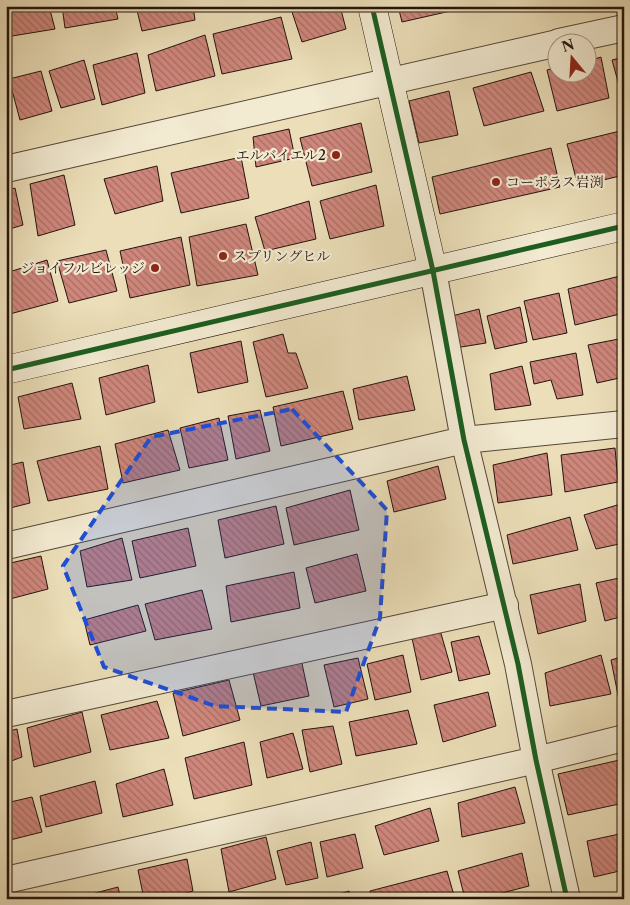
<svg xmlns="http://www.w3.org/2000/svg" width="630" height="905" viewBox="0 0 630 905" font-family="'Libre Caslon Text','Noto Serif JP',serif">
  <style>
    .building { fill: url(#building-back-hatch); stroke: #24140c }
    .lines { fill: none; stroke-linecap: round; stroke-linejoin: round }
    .street-casing { stroke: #564637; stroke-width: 28 }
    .secondary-casing { stroke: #24140c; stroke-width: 29 }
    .street { stroke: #f2ead1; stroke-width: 26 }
    .secondary { stroke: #f2ead1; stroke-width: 28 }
    .cycleway-casing { stroke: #f2ead1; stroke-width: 8 }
    .cycleway { stroke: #1b5e20; stroke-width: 5 }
    .marked { fill: #1d4ed8; fill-opacity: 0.2; stroke: #1d4ed8; stroke-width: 4; stroke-dasharray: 10 6; stroke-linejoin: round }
    .poi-dot { fill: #8f2418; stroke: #f2ead1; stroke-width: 2 }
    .labels { text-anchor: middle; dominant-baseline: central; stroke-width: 4.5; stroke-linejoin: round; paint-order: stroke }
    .poi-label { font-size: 14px; fill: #24140c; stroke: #f2ead1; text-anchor: end }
  </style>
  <defs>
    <pattern id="building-back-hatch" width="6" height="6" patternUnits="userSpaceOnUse" patternTransform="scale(1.25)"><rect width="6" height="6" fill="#cf877c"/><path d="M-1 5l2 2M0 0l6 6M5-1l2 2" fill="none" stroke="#a86d64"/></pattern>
  </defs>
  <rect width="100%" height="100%" fill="#ebdeb8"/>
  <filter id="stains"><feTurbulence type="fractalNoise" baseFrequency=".004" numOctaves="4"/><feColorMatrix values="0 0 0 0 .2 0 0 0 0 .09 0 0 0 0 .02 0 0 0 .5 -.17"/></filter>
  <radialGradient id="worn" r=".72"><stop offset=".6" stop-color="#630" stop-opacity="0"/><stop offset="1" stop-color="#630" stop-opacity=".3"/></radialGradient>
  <g class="building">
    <polygon points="6,6 49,6 55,29 6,37"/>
    <polygon points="62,6 115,6 118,19 65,28"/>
    <polygon points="136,6 193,6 195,20 142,31"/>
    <polygon points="317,6 340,6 346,29 302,42 292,12"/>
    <polygon points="398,6 454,6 455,10 402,22"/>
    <polygon points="281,17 292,59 222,74 213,34"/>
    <polygon points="205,35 215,76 156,91 148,55"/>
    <polygon points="137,53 145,93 102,105 93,65"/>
    <polygon points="601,57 609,98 557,111 547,70 558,67 558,72 588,72 588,61"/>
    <polygon points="624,57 624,96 622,96 612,60"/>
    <polygon points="84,60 95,99 61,108 49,71"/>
    <polygon points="41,71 52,111 20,120 9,79"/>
    <polygon points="531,72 544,111 484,126 473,88"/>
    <polygon points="449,91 458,135 419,143 409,101"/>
    <polygon points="361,123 372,172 312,186 300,138"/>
    <polygon points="289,129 295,158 256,167 253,137"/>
    <polygon points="620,131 624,147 624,175 578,186 567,144"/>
    <polygon points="551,148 560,187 440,214 432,177"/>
    <polygon points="241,157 249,198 181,213 171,173"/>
    <polygon points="157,166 163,201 115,214 104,179"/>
    <polygon points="64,175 75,225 38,236 30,184"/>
    <polygon points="376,185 384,226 330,239 320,201"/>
    <polygon points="15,188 23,225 6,230 6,191"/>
    <polygon points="309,201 316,239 265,251 255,217"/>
    <polygon points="246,224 258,275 197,286 189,237"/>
    <polygon points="181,237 190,285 130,298 120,251"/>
    <polygon points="106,250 117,291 69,303 57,261"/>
    <polygon points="47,260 58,301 6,315 6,273"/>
    <polygon points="624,275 624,313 575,325 568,289"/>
    <polygon points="559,293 567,333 533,340 524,301"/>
    <polygon points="520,307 527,342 495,349 487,316"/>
    <polygon points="479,309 486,343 455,348 448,317"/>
    <polygon points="283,334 288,353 296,353 308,388 266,397 253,342"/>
    <polygon points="624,338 624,377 597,383 588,345"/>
    <polygon points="241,341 248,382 198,393 190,353"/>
    <polygon points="576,353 583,395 557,399 551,380 534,384 530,362"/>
    <polygon points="148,365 155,402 106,415 99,378"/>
    <polygon points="522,366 531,405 495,410 490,374"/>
    <polygon points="407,376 415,410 359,420 353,389"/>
    <polygon points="72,383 81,419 24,429 18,397"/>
    <polygon points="343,391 353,429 281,446 273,407"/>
    <polygon points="260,410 270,451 236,459 228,416"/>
    <polygon points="219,418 228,460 189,468 180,428"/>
    <polygon points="168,430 180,470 123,483 115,444"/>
    <polygon points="100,446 108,489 48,501 37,461"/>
    <polygon points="615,448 618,482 565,492 561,455"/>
    <polygon points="547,453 552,495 498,503 493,465"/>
    <polygon points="23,462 30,503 6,509 6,466"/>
    <polygon points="438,466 446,499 394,512 387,481"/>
    <polygon points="350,490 359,530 294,545 286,508"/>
    <polygon points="624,503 624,543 596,549 584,515"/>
    <polygon points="276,506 284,544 225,558 218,520"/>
    <polygon points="570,517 578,550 513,564 507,535"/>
    <polygon points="188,528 196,566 140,578 132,541"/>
    <polygon points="122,538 132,580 87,587 80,551"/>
    <polygon points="357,554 366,591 315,603 306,568"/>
    <polygon points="41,556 48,589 6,600 6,564"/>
    <polygon points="294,572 300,608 231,622 226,586"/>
    <polygon points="624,577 624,616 605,621 596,583"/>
    <polygon points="580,584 586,621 538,634 530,595"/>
    <polygon points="202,590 212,629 155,640 145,604"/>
    <polygon points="138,605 146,631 90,645 84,620"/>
    <polygon points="440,630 452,672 421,680 412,638"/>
    <polygon points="479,636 490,674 459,681 451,642"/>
    <polygon points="403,655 411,692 375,700 367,664"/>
    <polygon points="601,655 611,694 550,706 545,673"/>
    <polygon points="624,656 624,699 619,700 611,660"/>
    <polygon points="358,658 368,699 334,707 324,665"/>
    <polygon points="301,659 309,696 261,706 253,672"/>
    <polygon points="229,680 240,720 183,736 173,693"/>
    <polygon points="488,692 496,726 443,742 434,705"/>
    <polygon points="157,701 169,738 110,750 101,715"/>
    <polygon points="408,710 417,744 356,756 349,722"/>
    <polygon points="82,712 91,752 34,767 27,728"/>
    <polygon points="333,726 342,764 310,772 302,730"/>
    <polygon points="17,729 22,757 6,763 6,732"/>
    <polygon points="293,733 303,769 267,778 260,742"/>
    <polygon points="244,742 252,785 194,799 185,758"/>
    <polygon points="624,759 624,803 568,815 558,774"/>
    <polygon points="164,769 173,805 123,817 116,784"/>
    <polygon points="95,781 102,813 46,827 40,796"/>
    <polygon points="515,787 525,823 462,837 458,803"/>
    <polygon points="32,797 42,832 6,841 6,803"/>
    <polygon points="430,808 439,841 384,855 375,826"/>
    <polygon points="624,833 624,870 594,877 587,841"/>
    <polygon points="355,834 363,868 327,877 320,842"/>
    <polygon points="266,837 276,879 229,892 221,849"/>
    <polygon points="311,842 318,878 286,885 277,851"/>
    <polygon points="522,853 529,886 479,899 465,899 458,871"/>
    <polygon points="187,859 193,891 167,899 144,899 138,870"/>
    <polygon points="447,871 455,899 372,899 370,891"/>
    <polygon points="118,887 121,899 73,899"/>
    <polygon points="349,891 350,899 324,899"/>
  </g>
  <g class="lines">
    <defs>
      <g id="street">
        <polyline points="559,42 624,28"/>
        <polyline points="6,169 558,43"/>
        <polyline points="433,271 464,440 518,664 536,760 567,899"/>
        <polyline points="6,546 464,440 624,424"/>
        <polyline points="6,714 505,605"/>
        <polyline points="6,880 536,760 624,738"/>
      </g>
      <g id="secondary">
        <polyline points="372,6 433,271"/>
        <polyline points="6,370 624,226"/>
      </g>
    </defs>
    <use href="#street" class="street-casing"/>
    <use href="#secondary" class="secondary-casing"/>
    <use href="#street" class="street"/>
    <use href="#secondary" class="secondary"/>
    <defs>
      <g id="cycleway">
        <polyline points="372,6 433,271 464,440 518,664 536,760 567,899"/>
        <polyline points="6,370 624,226"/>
      </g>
    </defs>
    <use href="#cycleway" class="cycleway-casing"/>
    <use href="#cycleway" class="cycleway"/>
  </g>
  <path class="marked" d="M292,409L387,510L380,618L346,712L215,706L104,667L63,566L151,437Z"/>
  <g class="poi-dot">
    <circle cx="336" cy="155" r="5"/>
    <circle cx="496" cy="182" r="5"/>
    <circle cx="223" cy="256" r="5"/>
    <circle cx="155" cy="268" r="5"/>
  </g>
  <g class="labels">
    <g class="poi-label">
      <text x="326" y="155">エルバイエル2</text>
      <text x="506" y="182" text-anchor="start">コーポラス岩渕</text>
      <text x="233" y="256" text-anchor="start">スプリングヒル</text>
      <text x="145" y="268">ジョイフルビレッジ</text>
    </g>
  </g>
  <rect width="630" height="905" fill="none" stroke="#ebdeb8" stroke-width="25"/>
  <rect x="8" y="8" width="615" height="890" fill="none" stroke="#24140c" stroke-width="2.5"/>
  <rect x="12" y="12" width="605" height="880" fill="none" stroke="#24140c"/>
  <g transform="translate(572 58) rotate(342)"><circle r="24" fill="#f2ead1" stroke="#a09482"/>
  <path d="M0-4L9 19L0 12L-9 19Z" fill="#8f2418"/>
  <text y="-8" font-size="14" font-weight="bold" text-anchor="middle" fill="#24140c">N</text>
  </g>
  <rect width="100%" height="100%" filter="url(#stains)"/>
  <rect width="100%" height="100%" fill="url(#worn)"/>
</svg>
